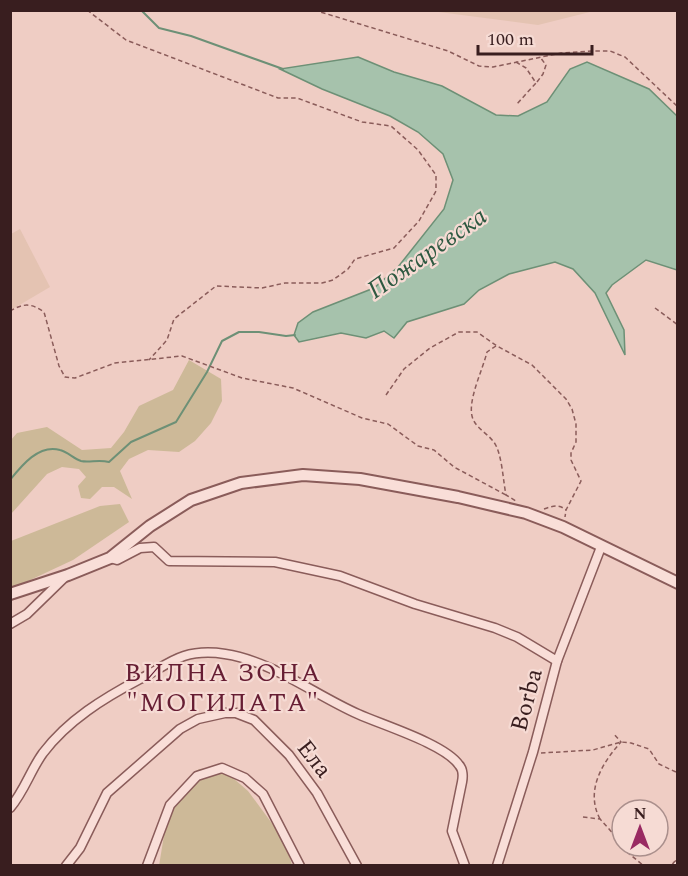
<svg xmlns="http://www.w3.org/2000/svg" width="688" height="876" viewBox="0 0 688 876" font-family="Spectral,serif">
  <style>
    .farmland { fill: #e4c3b2 }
    .green { fill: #cdb998 }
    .water { fill: #a6c2ac; stroke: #6d9076; stroke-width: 1.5 }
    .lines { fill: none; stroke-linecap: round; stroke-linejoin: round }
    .stream { stroke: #6d9076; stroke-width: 2 }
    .minor-casing { stroke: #8a5c5a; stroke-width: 11 }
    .tertiary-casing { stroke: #8a5c5a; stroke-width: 14 }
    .path { stroke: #8a5c5a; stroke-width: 1.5; stroke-dasharray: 4.5 3; stroke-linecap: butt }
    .minor { stroke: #f9ded8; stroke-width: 8 }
    .tertiary { stroke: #f9ded8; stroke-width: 10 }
    .labels { text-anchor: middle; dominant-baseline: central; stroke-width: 4.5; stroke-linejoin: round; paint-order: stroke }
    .street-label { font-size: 24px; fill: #391e1f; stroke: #f6dbd4 }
    .water-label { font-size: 26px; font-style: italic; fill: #2e5941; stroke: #f6dbd4 }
    .neighbourhood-label { font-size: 26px; letter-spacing: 1.5px; fill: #661d33; stroke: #f6dbd4 }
  </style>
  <rect width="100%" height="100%" fill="#efcdc4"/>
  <g class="farmland">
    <polygon points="431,11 594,10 594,11 538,25"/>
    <polygon points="20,229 50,287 11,310 11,234"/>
  </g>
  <g class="green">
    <polygon points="189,360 221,379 222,401 211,423 195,441 179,452 148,450 129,459 120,471 132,499 114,487 102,487 90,499 81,498 78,486 86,477 79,469 62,467 47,474 11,514 11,440 17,433 47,427 82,450 111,448 124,432 139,406 173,390"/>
    <polygon points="120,504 129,522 73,560 11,589 11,541 100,506"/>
    <polygon points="211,768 233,778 248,791 285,841 292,865 159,866 164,835 172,810 191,775 199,769"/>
  </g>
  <polygon class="water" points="358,57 394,72 442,86 496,115 518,116 547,102 570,69 587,62 649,89 677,116 677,270 646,260 612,285 606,293 624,330 625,355 595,293 573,269 555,262 509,274 479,290 464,304 407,322 394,338 384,331 366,338 341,333 299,342 294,335 298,323 313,312 374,288 398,267 444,209 453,180 443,154 418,132 390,116 322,89 280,69"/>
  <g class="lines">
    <g class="stream">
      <polyline points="141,10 159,28 191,36 283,69"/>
      <path d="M10,480C22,465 39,444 60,450C68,452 74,459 81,461C90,463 98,459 109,462L131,442L176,422L207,372L222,341L239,332H259L286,336L295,335"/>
    </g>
    <defs>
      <g id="minor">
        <polyline points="110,558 117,560 140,548 154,547 169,561 275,562 340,576 415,604 495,628 517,637 557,661"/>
        <polyline points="10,624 27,614 65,577"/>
        <path d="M10,808C25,790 30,771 43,753C68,720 104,698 140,679C155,672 168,661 184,656C197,652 212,652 225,654C272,661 315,695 358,714C382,725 445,744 459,765C463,769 463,777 462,782L452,831L465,866"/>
        <polyline points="66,866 80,848 107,793 180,729 198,719 225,713 236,713 254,720 289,755 317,793 357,866"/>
        <polyline points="147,866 170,805 197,776 222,768 245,778 263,794 300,866"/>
        <polyline points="497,866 533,752 557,661 601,547"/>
        <polyline points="677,866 678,865"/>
      </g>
      <polyline id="tertiary" points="10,594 68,575 110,558 150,526 191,500 241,483 303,475 360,479 458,497 526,513 563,527 678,583"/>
    </defs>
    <use href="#minor" class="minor-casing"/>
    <use href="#tertiary" class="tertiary-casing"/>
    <g class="path">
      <polyline points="87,10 126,40 278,98 297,98 362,122 391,126 418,150 436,175 436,191 419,221 394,248 355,259 348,269 333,280 322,283 285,283 262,288 216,286 174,319 167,340 149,360"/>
      <polyline points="314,10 448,51 479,66 493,67 561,53 592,51 610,51 625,57 678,107"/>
      <polyline points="516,62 526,68 536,83 516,105"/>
      <polyline points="537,82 543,74 546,65 540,57"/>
      <polyline points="655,308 678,325"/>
      <path d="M10,311C24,303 31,303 44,312L59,366L65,377L75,378L115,363L182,356L242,378L293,388L362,418L388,424L418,446L434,450L454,467L506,495"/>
      <path d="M496,346L487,352C483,369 468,399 472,416C475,428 486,432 493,441C502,451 503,481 506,495L516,501"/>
      <polyline points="386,395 404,369 430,348 459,332 477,332 497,346 532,365 566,399 572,409 576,424 576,442 571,453 571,460 581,481 566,510 565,517"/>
      <path d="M544,509C552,506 559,504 566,510"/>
      <polyline points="541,753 593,750 621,742 631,743 649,749 659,764 678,773"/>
      <polyline points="583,817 600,819 617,838 621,847 644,866"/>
      <path d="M600,819C585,791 602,763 621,742L613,733"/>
    </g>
    <use href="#minor" class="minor"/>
    <use href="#tertiary" class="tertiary"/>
  </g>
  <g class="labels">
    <g class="street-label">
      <text transform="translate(527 700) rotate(-75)">Borba</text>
      <text transform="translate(314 759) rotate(52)">Ела</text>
    </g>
    <g class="water-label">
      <text transform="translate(427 253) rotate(-35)">Пожаревска</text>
    </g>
    <g class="neighbourhood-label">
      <text x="223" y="673">ВИЛНА ЗОНА<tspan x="223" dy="30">"МОГИЛАТА"</tspan></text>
    </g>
  </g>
  <rect width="688" height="876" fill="none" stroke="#391e1f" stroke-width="24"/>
  <g transform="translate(640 828)"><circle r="28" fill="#f6dbd4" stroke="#aa8f8c" stroke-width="1.5"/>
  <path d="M0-4.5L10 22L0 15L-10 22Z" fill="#992a62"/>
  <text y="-9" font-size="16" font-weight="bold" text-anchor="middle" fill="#391e1f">N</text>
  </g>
  <path d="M478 45v9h114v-9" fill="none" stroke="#391e1f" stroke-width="3"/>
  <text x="487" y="45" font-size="18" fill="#391e1f" stroke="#f6dbd4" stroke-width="4.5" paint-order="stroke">100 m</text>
</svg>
